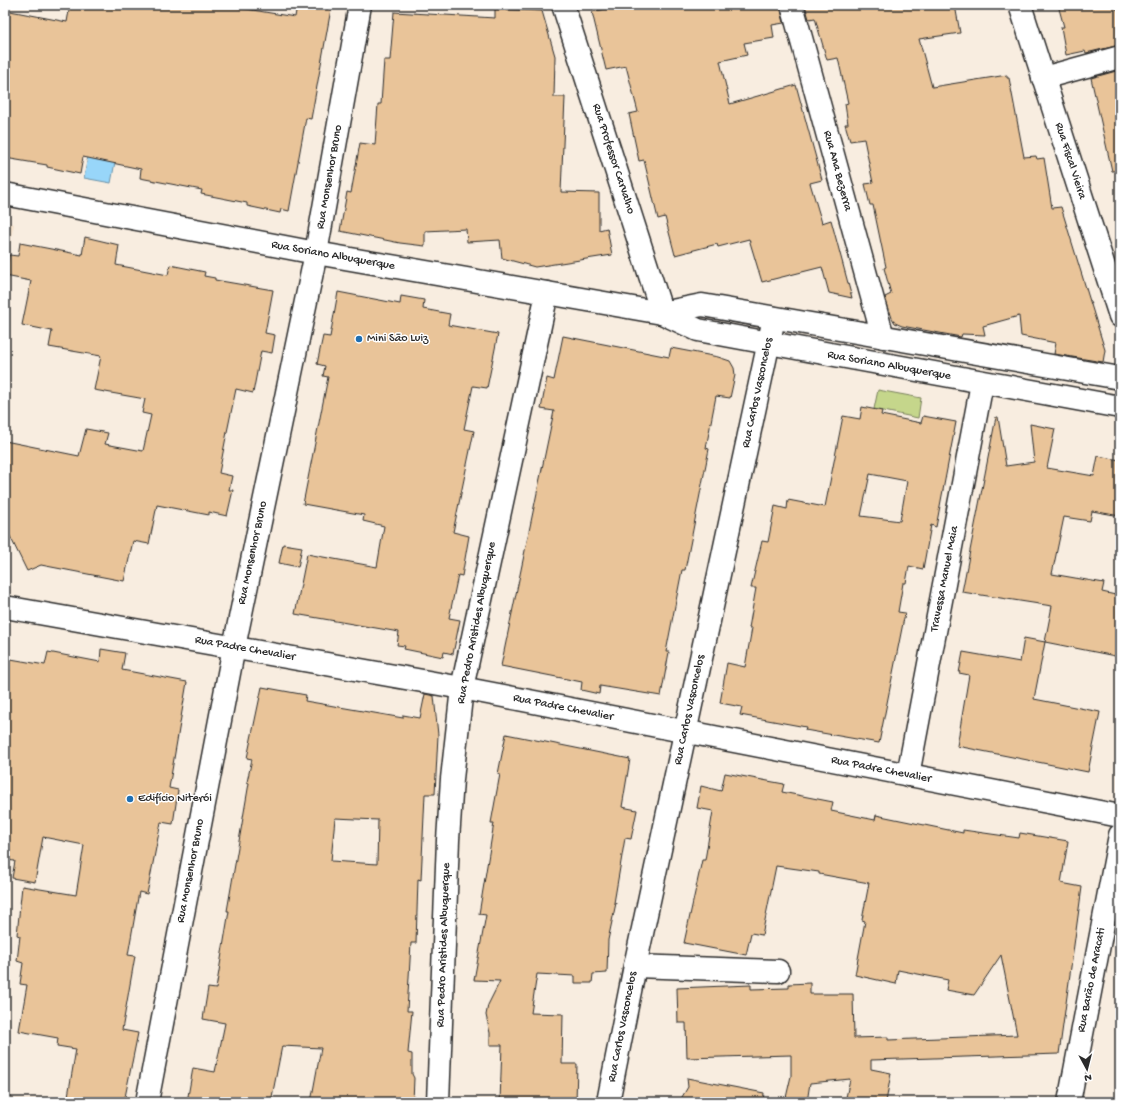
<svg xmlns="http://www.w3.org/2000/svg" width="1125" height="1107" viewBox="0 0 1125 1107" font-family="'Gochi Hand',sans-serif">
  <style>
    .built { fill: #f4e1cb }
    .green { fill: #c5d68b; stroke: #78805b }
    .water { fill: #98d6f9; stroke: #6c92a7 }
    .building { fill: #e9c499; stroke: #2b2b2b; fill-rule: evenodd }
    .lines { fill: none; stroke-linecap: round; stroke-linejoin: round }
    .minor-casing { stroke: #2b2b2b; stroke-width: 25 }
    .tertiary-casing { stroke: #2b2b2b; stroke-width: 25 }
    .secondary-casing { stroke: #2b2b2b; stroke-width: 25 }
    .minor { stroke: #fff; stroke-width: 22 }
    .tertiary { stroke: #fff; stroke-width: 22 }
    .secondary { stroke: #fff; stroke-width: 22 }
    .poi-dot { fill: #1f6fb2; stroke: #fff; stroke-width: 1.5 }
    .labels { text-anchor: middle; dominant-baseline: central; stroke-width: 3; stroke-linejoin: round; paint-order: stroke }
    .street-label { font-size: 12px; fill: #2b2b2b; stroke: #fff }
    .poi-label { font-size: 12px; fill: #2b2b2b; stroke: #fff; text-anchor: start }
  </style>
  <rect width="100%" height="100%" fill="#f8ede0"/>
  <filter id="ink" filterUnits="userSpaceOnUse"><feTurbulence type="fractalNoise" baseFrequency=".025" numOctaves="2"/><feDisplacementMap in="SourceGraphic" scale="8" xChannelSelector="R" yChannelSelector="G"/><feConvolveMatrix kernelMatrix="1 2 1 2 8 2 1 2 1" color-interpolation-filters="sRGB"/></filter>
  <g filter="url(#ink)">
    <polygon class="built" points="5,222 14,224 5,267"/>
    <polygon class="green" points="878,390 921,398 918,418 874,409"/>
    <polygon class="water" points="88,156 115,162 111,183 84,178"/>
    <g class="building">
      <polygon points="70,5 235,5 234,7 295,17 297,5 331,9 311,119 306,118 289,211 281,209 280,213 247,206 247,203 201,194 202,190 140,178 141,169 83,157 80,174 47,167 47,165 5,158 5,10 67,22"/>
      <polygon points="624,5 780,5 784,23 772,25 774,38 744,43 747,55 720,61 730,104 796,85 822,180 810,183 822,223 831,220 852,298 829,293 822,267 762,282 749,239 718,247 717,244 675,255 665,217 658,219 644,160 639,161 629,114 638,112 626,66 606,70 592,12"/>
      <polygon points="805,5 955,5 960,33 919,39 932,87 1007,75 1007,78 1009,78 1024,157 1036,156 1037,159 1044,158 1052,208 1061,207 1105,350 1103,362 1054,354 1056,343 1021,336 1019,316 983,326 985,335 962,334 961,337 902,326 895,323 892,318 885,297 891,294 884,268 886,267 873,205 870,205 865,184 873,183 864,139 850,141 845,124 848,124 845,104 848,103 838,58 827,60 815,18 809,19"/>
      <polygon points="1058,5 1111,5 1120,12 1120,45 1086,53 1085,51 1066,55 1061,27 1064,27"/>
      <polygon points="495,9 542,11 555,56 554,97 565,97 561,192 599,193 599,230 607,228 612,255 535,267 502,258 500,240 467,242 466,229 425,231 425,246 400,243 340,231 347,192 351,193 360,143 375,145 378,104 381,104 384,60 390,60 394,12 495,18"/>
      <polygon points="1120,70 1120,171 1112,171 1091,78"/>
      <polygon points="85,237 119,245 116,265 168,275 170,265 205,272 204,276 215,278 215,280 273,290 265,333 275,335 272,353 261,351 253,393 236,389 227,432 219,473 232,476 229,490 233,490 227,516 209,512 209,515 157,505 149,544 133,541 124,581 41,565 27,571 5,526 5,441 79,456 86,429 108,433 105,444 143,451 151,415 142,413 145,399 94,390 101,356 49,347 52,331 22,325 31,281 5,276 9,255 18,256 20,243 82,255"/>
      <polygon points="338,292 400,304 401,296 424,300 423,309 450,314 448,325 498,334 487,388 473,386 464,429 474,431 453,532 469,536 462,576 458,575 449,618 460,620 453,654 444,652 443,657 404,649 405,646 397,645 399,632 295,614 307,554 377,567 384,526 363,521 364,515 303,504 328,377 323,376 325,366 317,364 323,336 330,337"/>
      <polygon points="563,336 669,357 671,348 718,357 730,361 734,368 735,375 730,398 716,396 706,448 709,449 685,570 682,570 666,652 669,652 661,696 600,686 599,694 581,690 582,682 501,666 554,411 541,409 547,378 554,380"/>
      <path d="M862,407L882,411L881,415L921,423L923,416L956,422L936,527L931,525L923,569L909,566L906,583H903L898,612L905,613L879,743L805,730L806,727L740,715L742,707L720,703L727,663L745,667L752,628H749L756,588H751L762,541L768,542L775,506L787,509L788,500L825,507L843,416L860,419ZM870,474L907,481L900,521L861,516Z"/>
      <polygon points="996,417 998,417 1006,466 1034,462 1030,424 1055,429 1047,468 1094,476 1098,456 1120,460 1120,516 1092,511 1090,521 1064,517 1052,574 1104,583 1102,592 1120,596 1120,657 1045,642 1052,606 962,592"/>
      <polygon points="283,544 302,547 298,567 279,563"/>
      <polygon points="1024,638 1045,642 1034,699 1100,712 1088,772 957,746 969,675 959,673 963,652 1020,662"/>
      <polygon points="101,649 125,653 122,670 187,682 169,788 178,790 173,824 161,822 147,894 139,892 128,955 135,956 122,1030 138,1033 124,1102 67,1102 76,1049 57,1046 58,1038 19,1031 27,985 20,984 23,963 17,961 20,936 17,935 22,886 76,895 84,845 43,837 35,882 12,878 15,861 5,860 5,658 45,665 48,652 100,662"/>
      <path d="M262,687L306,695L305,701L403,718V715L420,718L425,694L434,696L438,735L435,794H425L421,880L418,879L416,943H411L407,1011H412L408,1053L412,1054V1074L414,1078L413,1102H311L321,1048L282,1046L271,1102H187L193,1068L215,1072L225,1023L203,1019L208,988L216,989L229,911H227L249,783L247,782L252,759L247,758ZM335,818L378,820L377,864L331,861Z"/>
      <polygon points="506,734 630,759 622,807 637,810 631,839 625,838 614,903 616,903 608,940 607,973 593,974 592,983 575,983 575,976 537,974 531,1013 563,1014 562,1064 577,1064 576,1102 500,1102 502,1045 490,1045 490,1033 486,1015 488,1005 500,981 474,980 486,915 479,914 494,823 491,823 500,774 498,774"/>
      <polygon points="725,773 784,784 782,792 833,802 831,811 875,820 876,815 963,833 963,830 1019,838 1020,833 1068,841 1061,883 1082,887 1059,1054 871,1060 871,1069 891,1073 886,1102 845,1102 850,1079 810,1083 807,1102 785,1102 791,1076 791,1055 687,1058 686,1023 678,1023 677,988 751,985 751,989 789,988 789,984 810,983 810,994 853,994 854,1038 888,1037 888,1040 1017,1035 1001,955 974,995 946,990 948,980 898,970 896,984 855,975 865,921 862,920 869,883 819,874 819,872 776,866 762,935 751,933 746,955 684,943 702,860 705,860 713,811 697,808 701,786 721,791"/>
      <polygon points="687,1078 764,1093 763,1102 679,1102 688,1087"/>
    </g>
    <g class="lines">
      <defs>
        <g id="minor">
          <polyline points="563,5 662,313"/>
          <polyline points="792,5 883,337"/>
          <polyline points="1020,5 1120,316"/>
          <polyline points="1043,78 1120,57"/>
          <polyline points="5,607 462,688 1120,816"/>
          <polyline points="908,775 982,383"/>
          <polyline points="635,966 778,971"/>
          <polyline points="147,1102 234,647 316,253 360,5"/>
          <polyline points="438,1102 448,840 452,779 462,688 547,293"/>
        </g>
        <polyline id="tertiary" points="1069,1102 1120,835"/>
        <g id="secondary">
          <polyline points="5,194 316,253 662,313 698,330 1120,407"/>
          <polyline points="662,313 702,305 1120,378"/>
          <polyline points="608,1102 635,966 774,318"/>
        </g>
      </defs>
      <use href="#minor" class="minor-casing"/>
      <use href="#tertiary" class="tertiary-casing"/>
      <use href="#secondary" class="secondary-casing"/>
      <use href="#minor" class="minor"/>
      <use href="#tertiary" class="tertiary"/>
      <use href="#secondary" class="secondary"/>
    </g>
  </g>
  <g class="poi-dot">
    <circle cx="359" cy="339" r="4"/>
    <circle cx="130" cy="799" r="4"/>
  </g>
  <g class="labels">
    <g class="street-label">
      <text transform="translate(613 159) rotate(72)">Rua Professor Carvalho</text>
      <text transform="translate(1070 161) rotate(72)">Rua Fiscal Vieira</text>
      <text transform="translate(837 171) rotate(75)">Rua Ana Bezerra</text>
      <text transform="translate(330 177) rotate(-80)">Rua Monsenhor Bruno</text>
      <text transform="translate(333 256) rotate(10)">Rua Soriano Albuquerque</text>
      <text transform="translate(889 366) rotate(10)">Rua Soriano Albuquerque</text>
      <text transform="translate(758 393) rotate(-78)">Rua Carlos Vasconcelos</text>
      <text transform="translate(253 553) rotate(-78)">Rua Monsenhor Bruno</text>
      <text transform="translate(945 579) rotate(-79)">Travessa Manuel Maia</text>
      <text transform="translate(477 623) rotate(-79)">Rua Pedro Aristides Albuquerque</text>
      <text transform="translate(245 649) rotate(10)">Rua Padre Chevalier</text>
      <text transform="translate(563 708) rotate(11)">Rua Padre Chevalier</text>
      <text transform="translate(690 710) rotate(-78)">Rua Carlos Vasconcelos</text>
      <text transform="translate(881 770) rotate(11)">Rua Padre Chevalier</text>
      <text transform="translate(191 871) rotate(-79)">Rua Monsenhor Bruno</text>
      <text transform="translate(444 945) rotate(-88)">Rua Pedro Aristides Albuquerque</text>
      <text transform="translate(1092 980) rotate(-79)">Rua Barão de Aracati</text>
      <text transform="translate(623 1027) rotate(-79)">Rua Carlos Vasconcelos</text>
    </g>
    <g class="poi-label">
      <text x="367" y="339">Mini São Luiz</text>
      <text x="138" y="799">Edifício Niterói</text>
    </g>
  </g>
  <rect width="1125" height="1107" fill="none" stroke="#fff" stroke-width="20"/>
  <rect x="10" y="10" width="1105" height="1087" fill="none" stroke="#2b2b2b" stroke-width="1.5" filter="url(#ink)"/>
  <g transform="translate(1087 1069) rotate(173)" stroke="#ffffff" stroke-width="3" paint-order="stroke">
  <path d="M0-3L7 15L0 10L-7 15Z" fill="#2b2b2b"/>
  <text y="-6" font-size="11" font-weight="bold" text-anchor="middle" fill="#2b2b2b">N</text>
  </g>
</svg>
